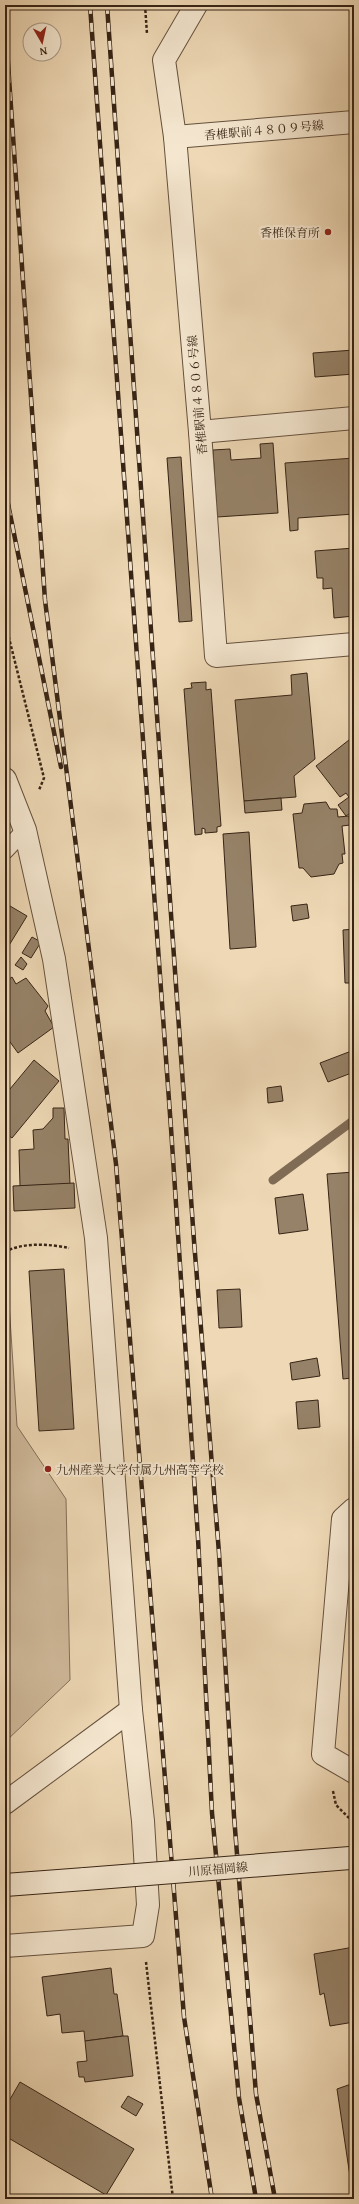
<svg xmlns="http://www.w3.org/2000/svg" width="359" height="2204" viewBox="0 0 359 2204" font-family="'Gentium Book Plus','Noto Serif JP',serif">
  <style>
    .green { fill: #cfb99a; stroke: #836e58 }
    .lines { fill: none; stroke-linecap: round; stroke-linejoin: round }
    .stream { stroke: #806b55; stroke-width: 9 }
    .building { fill: #968268; stroke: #372415 }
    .lane-casing { stroke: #65513d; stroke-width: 18 }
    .street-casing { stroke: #65513d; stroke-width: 24 }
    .secondary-casing { stroke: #372415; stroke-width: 24 }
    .path { stroke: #372415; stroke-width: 2.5; stroke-dasharray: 3 2; stroke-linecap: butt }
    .lane { stroke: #f4e6cf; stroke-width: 16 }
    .street { stroke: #f4e6cf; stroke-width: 22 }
    .secondary { stroke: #f4e6cf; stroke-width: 22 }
    .rail-casing { stroke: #372415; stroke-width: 4.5 }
    .rail { stroke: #f4e6cf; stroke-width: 3; stroke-dasharray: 9; stroke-linecap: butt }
    .secondary-bridge-casing { stroke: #372415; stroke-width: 24; stroke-linecap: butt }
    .secondary-bridge { stroke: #f4e6cf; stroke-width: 22 }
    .poi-dot { fill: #8f2418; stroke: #f4e6cf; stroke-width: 1.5 }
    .labels { text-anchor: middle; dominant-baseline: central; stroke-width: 4; stroke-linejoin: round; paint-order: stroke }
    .street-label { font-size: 12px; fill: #372415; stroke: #f4e6cf }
    .poi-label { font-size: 12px; fill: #372415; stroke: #f4e6cf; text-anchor: end }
  </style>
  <rect width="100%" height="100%" fill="#eed8b5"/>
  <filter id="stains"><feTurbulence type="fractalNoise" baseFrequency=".005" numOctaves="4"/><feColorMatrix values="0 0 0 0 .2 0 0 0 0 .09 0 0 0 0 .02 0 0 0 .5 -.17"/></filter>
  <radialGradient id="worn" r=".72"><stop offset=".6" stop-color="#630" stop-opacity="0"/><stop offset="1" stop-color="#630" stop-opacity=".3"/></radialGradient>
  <polygon class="green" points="7,1272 17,1426 66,1499 70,1680 5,1742 5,1273"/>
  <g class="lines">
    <polyline class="stream" points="273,1180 354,1120"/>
  </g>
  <g class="building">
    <polygon points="350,5 354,5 353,47"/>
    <polygon points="351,52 354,52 354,100"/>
    <polygon points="354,350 354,374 315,377 313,353"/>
    <polygon points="352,383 354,383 354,405"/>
    <polygon points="273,443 278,513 217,517 213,450 230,449 231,460 261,458 260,444"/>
    <polygon points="181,457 192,621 179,622 167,458"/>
    <polygon points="354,458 354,514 298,518 298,530 290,531 285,463"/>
    <polygon points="354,548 354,616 334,618 332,588 323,589 323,578 317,578 315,551"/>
    <polygon points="307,673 315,759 294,776 296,797 244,801 235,700 292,695 291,675"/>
    <polygon points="206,682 206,690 211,689 221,826 217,827 217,832 205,833 205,829 202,828 202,834 195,835 184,689 192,688 191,683"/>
    <polygon points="354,736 354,813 353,811 346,816 338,805 349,797 346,793 340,797 316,766"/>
    <polygon points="281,798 282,810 245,813 244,801"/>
    <polygon points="326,802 330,809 337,809 338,817 349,816 350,825 342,826 345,854 342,854 343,863 339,864 334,874 311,877 303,868 299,868 293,814 302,813 304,804"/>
    <polygon points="249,832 256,947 230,949 223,834"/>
    <polygon points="5,903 27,916 8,947 5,945"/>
    <polygon points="307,904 309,918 293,921 291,906"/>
    <polygon points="354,929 354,983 345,983 343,930"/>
    <polygon points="32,937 41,942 31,958 22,953"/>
    <polygon points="21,957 27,964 23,970 15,965"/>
    <polygon points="12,977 16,984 26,978 48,1006 45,1011 54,1027 18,1053 5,1035 5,982"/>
    <polygon points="354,1050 354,1072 328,1082 320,1063"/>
    <polygon points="34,1060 59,1081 12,1138 5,1133 5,1095"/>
    <polygon points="281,1086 283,1101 268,1103 267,1088"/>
    <polygon points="53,1108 64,1108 65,1139 68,1139 70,1184 20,1186 19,1150 34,1149 33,1130 43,1129 53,1118"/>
    <polygon points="354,1172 354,1400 352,1378 343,1379 327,1174"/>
    <polygon points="74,1183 75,1208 14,1211 13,1186"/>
    <polygon points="303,1194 308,1230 279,1234 275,1198"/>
    <polygon points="64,1269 74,1429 39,1431 29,1271"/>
    <polygon points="240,1289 242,1327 219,1328 217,1290"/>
    <polygon points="317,1358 320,1376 292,1380 290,1363"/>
    <polygon points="318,1400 320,1427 298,1429 296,1402"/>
    <polygon points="354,1947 354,2022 330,2026 324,1993 320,1995 314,1954"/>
    <polygon points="111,1968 114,1994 117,1994 123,2036 85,2041 84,2031 62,2033 60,2014 47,2016 42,1977"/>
    <polygon points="123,2036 128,2036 133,2076 85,2082 84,2077 79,2077 77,2062 87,2061 85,2041"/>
    <polygon points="20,2082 134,2149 106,2195 5,2136 5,2108"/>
    <polygon points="354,2083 354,2189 352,2190 337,2089"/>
    <polygon points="128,2096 143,2104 136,2116 121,2107"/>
  </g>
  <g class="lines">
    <defs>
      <polyline id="lane" points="5,851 25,830"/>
      <g id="street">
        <polyline points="196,5 164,60 175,137 200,432 216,656 354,644"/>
        <polyline points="175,137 354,122"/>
        <polyline points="200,432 354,418"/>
        <polyline points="5,779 25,830 54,959 96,1238 131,1710 143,1821 148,1905 143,1936 5,1946"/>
        <polyline points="354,1509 343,1519 323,1754 354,1772"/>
        <polyline points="5,1803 131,1710"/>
      </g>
      <polyline id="secondary" points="5,1885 85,1879"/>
    </defs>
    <use href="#lane" class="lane-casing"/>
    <use href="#street" class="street-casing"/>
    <use href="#secondary" class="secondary-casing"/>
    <g class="path">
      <polyline points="145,5 147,34"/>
      <polyline points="5,622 44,778 39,790"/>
      <path d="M5,1252C22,1242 50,1244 69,1248"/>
      <polyline points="333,1791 336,1805 354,1823"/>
      <polyline points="146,1962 173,2199"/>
    </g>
    <use href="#lane" class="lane"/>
    <use href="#street" class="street"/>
    <use href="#secondary" class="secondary"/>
    <defs>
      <g id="rail">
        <polyline points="90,5 171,1128 198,1538 212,1813 239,2098 256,2199"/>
        <polyline points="107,5 194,1241 219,1553 234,1816 256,2094 275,2199"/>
        <polyline points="5,20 45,600 116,1164 184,2017 212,2199"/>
        <polyline points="5,489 61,767"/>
      </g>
    </defs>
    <use href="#rail" class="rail-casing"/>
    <use href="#rail" class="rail"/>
    <defs>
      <polyline id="secondary-bridge" points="85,1879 350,1858"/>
    </defs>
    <use href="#secondary-bridge" class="secondary-bridge-casing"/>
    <use href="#secondary-bridge" class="secondary-bridge"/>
  </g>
  <g class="poi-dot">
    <circle cx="328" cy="232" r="4"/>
    <circle cx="48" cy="1469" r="4"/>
  </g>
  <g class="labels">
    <g class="street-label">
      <text transform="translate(264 130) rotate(-5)">香椎駅前４８０９号線</text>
      <text transform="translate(197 395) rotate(-95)">香椎駅前４８０６号線</text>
      <text transform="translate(218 1869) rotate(-5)">川原福岡線</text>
    </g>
    <g class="poi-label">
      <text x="320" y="232">香椎保育所</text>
      <text x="56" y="1469" text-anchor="start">九州産業大学付属九州高等学校</text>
    </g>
  </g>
  <rect width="359" height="2204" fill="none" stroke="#eed8b5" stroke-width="20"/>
  <rect x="6" y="6" width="347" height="2192" fill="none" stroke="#372415" stroke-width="2"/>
  <rect x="10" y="10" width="339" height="2184" fill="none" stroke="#372415"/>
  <g transform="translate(42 42) rotate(171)"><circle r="19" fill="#f4e6cf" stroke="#a89885"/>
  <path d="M0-3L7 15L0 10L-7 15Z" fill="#8f2418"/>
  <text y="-6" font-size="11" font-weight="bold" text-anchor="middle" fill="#372415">N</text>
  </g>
  <rect width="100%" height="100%" filter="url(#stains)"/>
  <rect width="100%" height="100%" fill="url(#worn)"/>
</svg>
